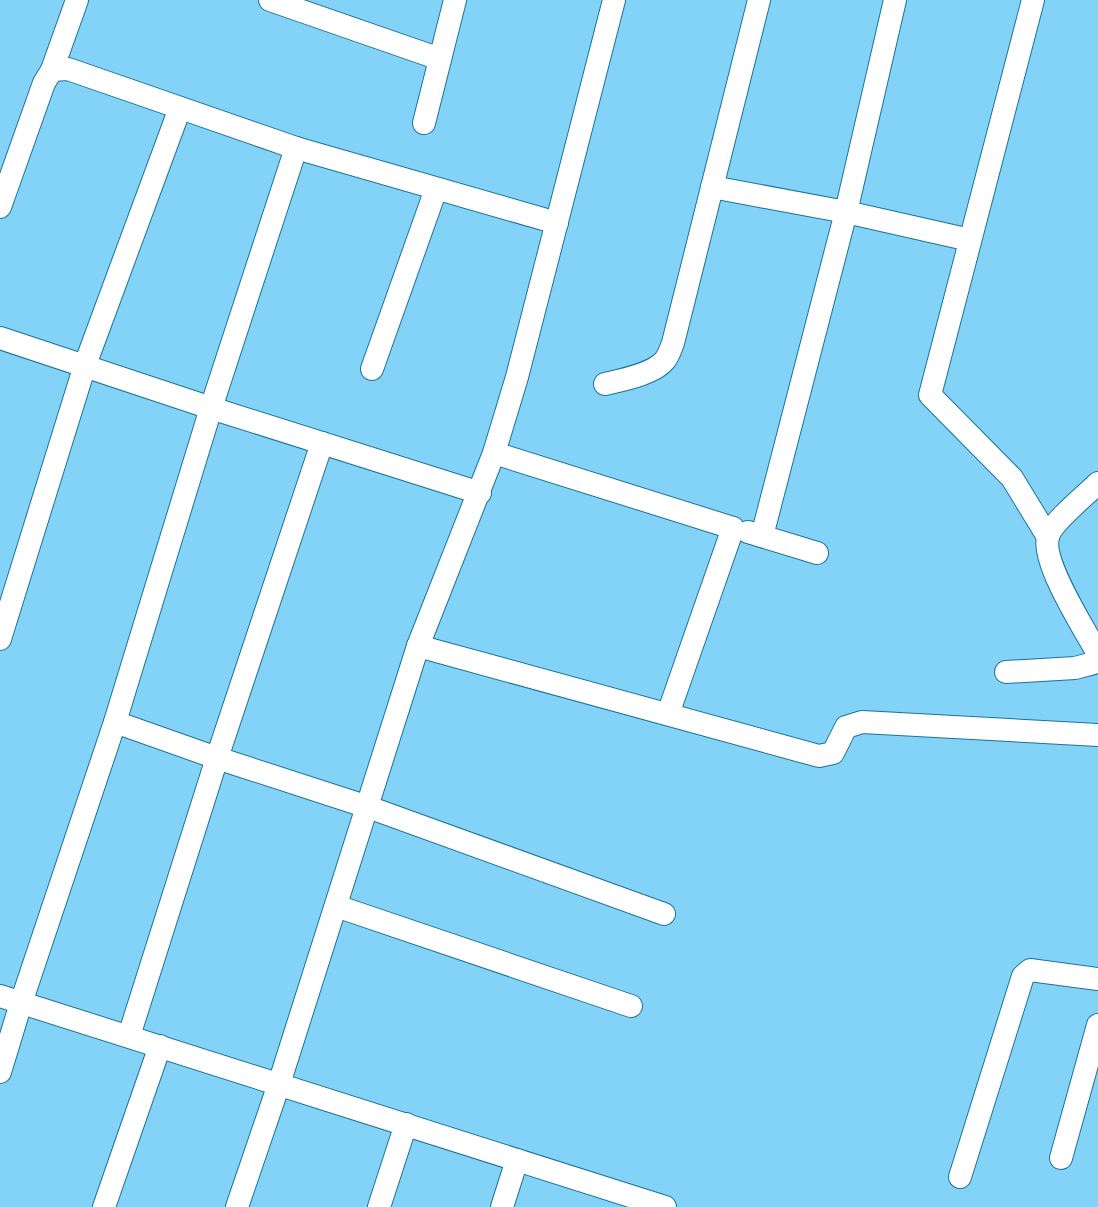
<svg xmlns="http://www.w3.org/2000/svg" width="1098" height="1207" viewBox="0 0 1098 1207" font-family="'Nunito Sans',sans-serif">
  <style>
    .lines { fill: none; stroke-linecap: round; stroke-linejoin: round }
    .street-casing { stroke: #1b7495; stroke-width: 24 }
    .street { stroke: #fff; stroke-width: 22 }
  </style>
  <rect width="100%" height="100%" fill="#83d3f8"/>
  <g class="lines">
    <defs>
      <g id="street">
        <polyline points="270,0 440,59"/>
        <polyline points="1033,0 930,395 1012,478 1048,537"/>
        <polyline points="52,70 77,0"/>
        <polyline points="424,123 455,0"/>
        <polyline points="712,187 846,212 970,240"/>
        <polyline points="0,207 44,83 52,70 68,69 296,148 557,223"/>
        <polyline points="0,338 211,408 480,493"/>
        <polyline points="372,369 436,189"/>
        <path d="M605,384C622,380 654,374 665,360C669,355 671,348 673,343L759,0"/>
        <polyline points="494,453 733,528 668,714"/>
        <path d="M1098,483C1087,494 1051,523 1048,537C1041,562 1085,630 1098,654"/>
        <polyline points="748,532 817,553"/>
        <polyline points="762,536 846,212 895,0"/>
        <polyline points="0,639 85,365 180,108"/>
        <polyline points="418,646 819,756 833,753 846,727 862,722 1098,735"/>
        <polyline points="1006,672 1075,668 1098,662"/>
        <polyline points="115,722 217,758 368,807 664,914"/>
        <polyline points="336,906 631,1006"/>
        <polyline points="0,996 665,1207"/>
        <polyline points="129,1036 217,758 322,443"/>
        <polyline points="0,1072 21,1003 115,722 211,408 296,148"/>
        <polyline points="1061,1158 1098,1025"/>
        <polyline points="960,1177 1023,976 1030,970 1098,979"/>
        <polyline points="104,1207 160,1046"/>
        <polyline points="237,1207 279,1084 418,646 494,453 517,377 614,0"/>
        <polyline points="379,1207 406,1124"/>
        <polyline points="502,1207 517,1160"/>
      </g>
    </defs>
    <use href="#street" class="street-casing"/>
    <use href="#street" class="street"/>
  </g>
</svg>
